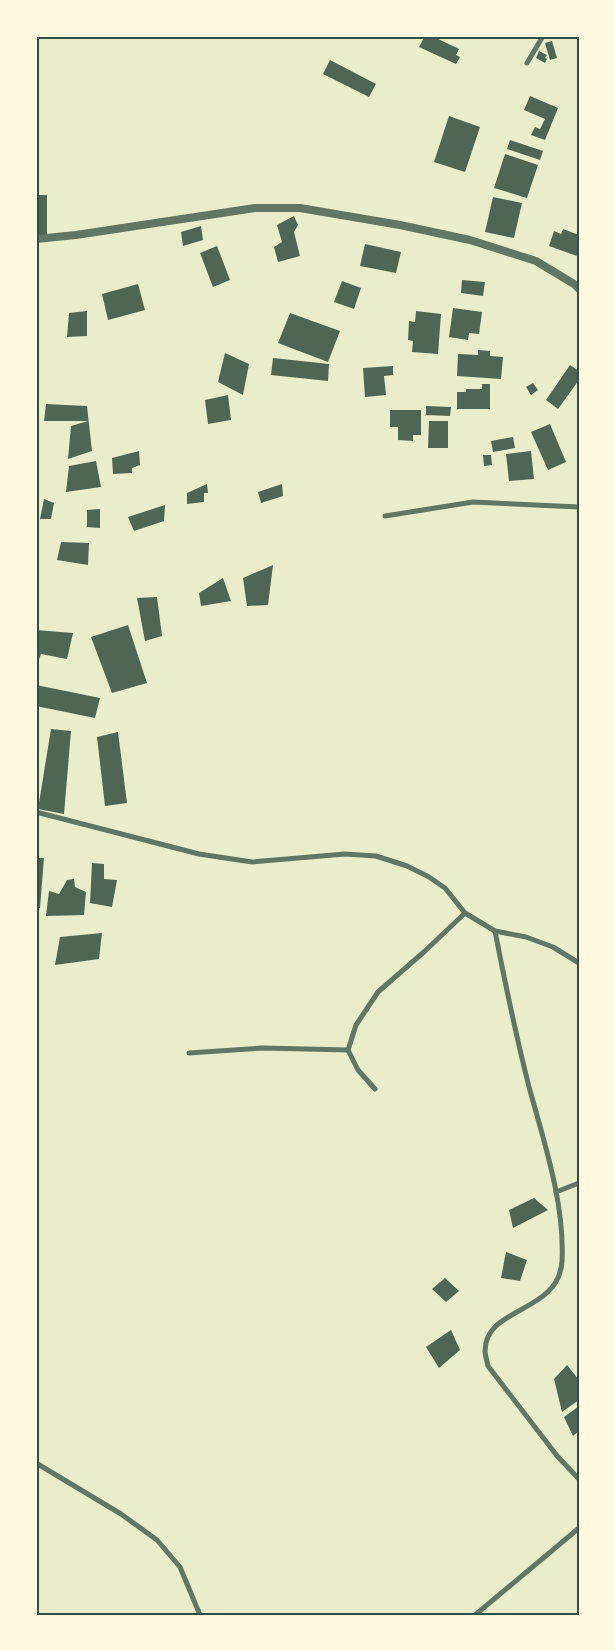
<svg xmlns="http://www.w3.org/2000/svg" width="615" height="1651" viewBox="0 0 615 1651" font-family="Roboto,sans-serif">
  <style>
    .building { fill: #4f6655 }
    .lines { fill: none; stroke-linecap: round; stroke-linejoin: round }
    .minor { stroke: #617663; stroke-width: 5 }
    .tertiary { stroke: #617663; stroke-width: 8 }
    .neatline { fill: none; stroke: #344e41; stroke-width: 2 }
  </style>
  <rect width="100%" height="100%" fill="#e9edc9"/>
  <g class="building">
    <polygon points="425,36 432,36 459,49 456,55 460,57 456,64 419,47"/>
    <polygon points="552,41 557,58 550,60 545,43"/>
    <polygon points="539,51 547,55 545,58 547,59 545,63 536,58"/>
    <polygon points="330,60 376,84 369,97 323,74"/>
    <polygon points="530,96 558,108 545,140 531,135 535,127 540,129 545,119 524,110"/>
    <polygon points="449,116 480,127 465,172 434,162"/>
    <polygon points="510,140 543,151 540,160 507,149"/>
    <polygon points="505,154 538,165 527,198 494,188"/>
    <rect x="36" y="195" width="11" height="47"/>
    <polygon points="493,197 522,203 514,238 485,232"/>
    <polygon points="294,216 298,225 294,232 300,256 278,262 274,247 282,242 277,225"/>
    <polygon points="201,226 203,240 183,246 181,232"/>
    <polygon points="563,229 579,235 577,256 549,246 554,231 561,234"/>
    <polygon points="365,244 401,252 396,273 360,266"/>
    <polygon points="217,246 230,280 213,287 200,253"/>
    <polygon points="462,280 485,282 483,296 461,293"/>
    <polygon points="342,281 361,288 354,309 334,302"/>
    <polygon points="138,284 145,310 108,320 102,294"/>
    <polygon points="453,308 482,312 479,334 469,333 468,340 449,337"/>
    <polygon points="87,311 87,336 67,337 69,313"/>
    <polygon points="416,311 441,314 438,354 412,352 413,341 408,340 409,321 415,322"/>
    <polygon points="290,313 340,331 328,362 278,343"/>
    <polygon points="478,350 490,351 490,356 503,357 501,379 457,376 458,354 478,355"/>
    <polygon points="225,353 249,364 243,395 218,382"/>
    <polygon points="273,358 329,364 328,381 271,375"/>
    <polygon points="570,365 579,371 579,380 558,409 546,400"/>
    <polygon points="393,366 393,375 384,376 386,395 365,397 363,368"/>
    <polygon points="533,383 538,390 531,395 526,387"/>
    <polygon points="482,384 490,384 490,409 457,409 457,392 466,392 466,389 482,389"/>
    <polygon points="228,395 231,420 208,424 205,400"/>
    <polygon points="46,404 87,406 92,451 68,459 71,426 88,421 44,421"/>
    <polygon points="426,406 451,407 450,416 426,415"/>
    <polygon points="390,410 421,410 421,435 413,435 413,441 398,440 398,427 390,427"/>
    <polygon points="429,421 448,421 448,448 428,448"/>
    <polygon points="550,424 566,462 548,470 531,432"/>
    <polygon points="513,437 515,448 493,452 491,441"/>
    <polygon points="139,451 140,465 132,468 132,473 113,474 112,458"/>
    <polygon points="531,451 534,479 509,481 506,454"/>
    <polygon points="483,455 491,455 492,465 484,466"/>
    <polygon points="96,461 101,487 66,492 69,466"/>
    <polygon points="207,484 208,493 204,493 204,502 187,504 187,493"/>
    <polygon points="282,484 283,496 261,503 258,492"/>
    <polygon points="44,499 54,503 51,519 40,519"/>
    <polygon points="165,505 164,521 134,531 128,517"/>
    <polygon points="100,509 100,528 87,527 87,510"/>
    <polygon points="61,542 89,543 88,565 57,560"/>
    <polygon points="273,565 268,605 247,606 243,578"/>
    <polygon points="223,578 231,601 201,606 199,593"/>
    <polygon points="157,597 162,636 145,641 137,598"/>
    <polygon points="128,625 147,683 112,693 91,637"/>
    <polygon points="36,630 73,633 67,659 41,654 36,668"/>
    <polygon points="36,685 100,698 95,718 36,706"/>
    <polygon points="51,729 71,731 64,814 38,809"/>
    <polygon points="118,732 127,803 105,806 97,737"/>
    <polygon points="36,858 44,858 40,908 36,908"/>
    <polygon points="92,863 104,864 104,879 117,880 112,907 90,903"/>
    <polygon points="74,879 75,887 86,892 84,915 46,916 49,891 59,894 67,880"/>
    <polygon points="102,933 99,959 55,965 60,937"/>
    <polygon points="534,1198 548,1210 513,1228 509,1210"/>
    <polygon points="506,1252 527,1260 520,1281 501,1278"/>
    <polygon points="445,1278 459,1291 446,1302 432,1289"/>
    <polygon points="451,1330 460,1350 439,1368 426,1347"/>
    <polygon points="567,1365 579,1380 579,1400 562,1412 554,1379"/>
    <polygon points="579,1406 579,1431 573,1436 564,1417"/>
  </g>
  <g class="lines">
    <g class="minor">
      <polyline points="527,63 543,36"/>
      <polyline points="385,516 473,502 579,507"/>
      <polyline points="36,812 199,854 252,862 345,854 376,856 407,866 429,877 445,888 465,913 495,931 526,937 553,947 579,963"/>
      <path d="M495,931C505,983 516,1035 529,1087C544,1141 565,1205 562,1261C559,1314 485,1306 485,1351C485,1355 487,1361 488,1366L558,1457L579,1479"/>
      <polyline points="189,1053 262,1048 348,1050"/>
      <polyline points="375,1089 358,1070 348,1050 356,1025 378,992 425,951 465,913"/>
      <polyline points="556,1192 579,1183"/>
      <polyline points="36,1463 121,1514 157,1540 180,1567 200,1615"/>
      <polyline points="475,1615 579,1528"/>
    </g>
    <polyline class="tertiary" points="36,239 76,235 255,208 300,208 400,225 470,240 536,261 574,284 579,289"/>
  </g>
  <rect width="615" height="1651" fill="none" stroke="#fefae0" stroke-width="75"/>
  <rect x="38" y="38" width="540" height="1576" class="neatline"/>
</svg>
